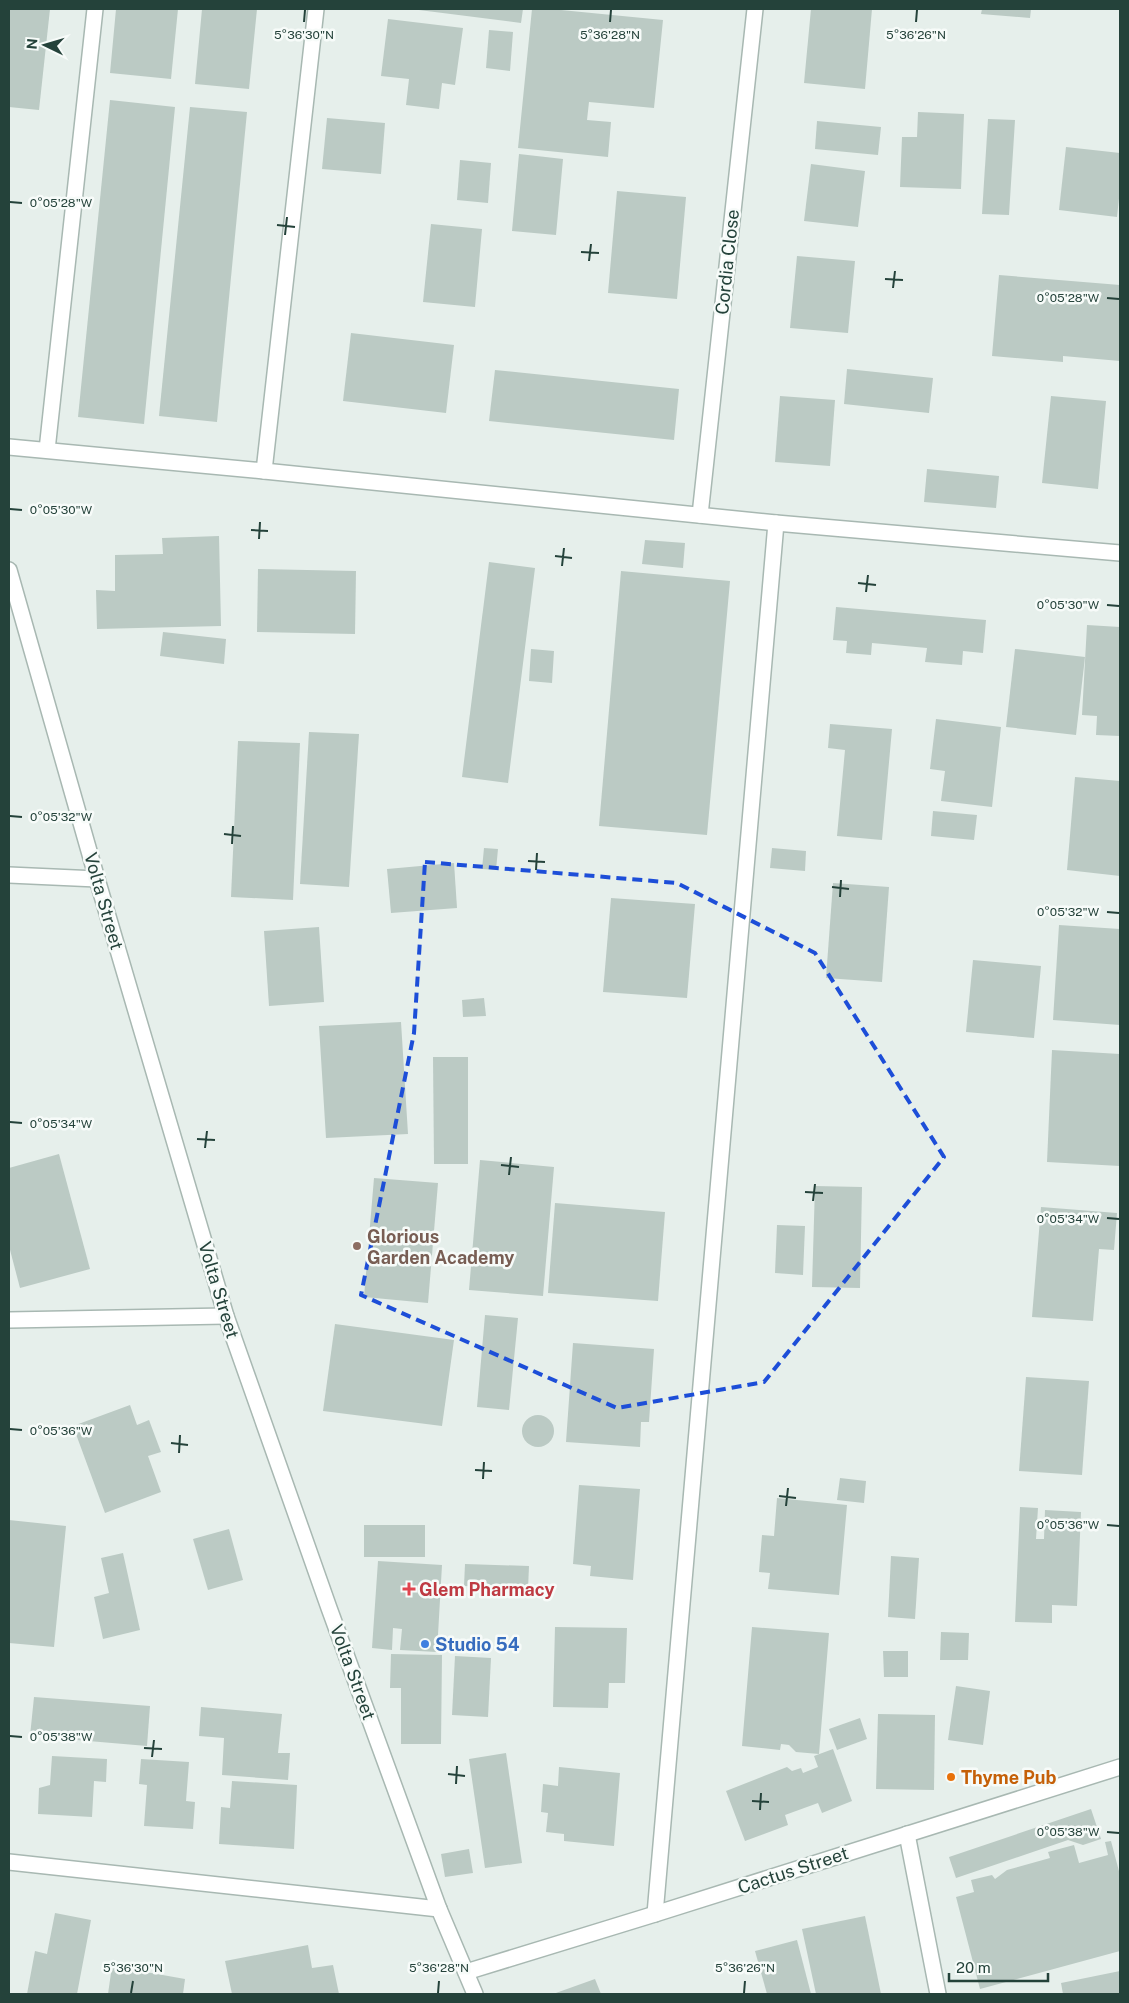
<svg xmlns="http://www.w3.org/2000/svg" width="1129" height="2003" viewBox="0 0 1129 2003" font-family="'Public Sans',sans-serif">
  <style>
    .building { fill: #bbcac4 }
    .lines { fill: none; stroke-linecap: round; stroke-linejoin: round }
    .minor-casing { stroke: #a8b8b2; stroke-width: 18 }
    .tertiary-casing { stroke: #a8b8b2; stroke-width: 18 }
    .minor { stroke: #fff; stroke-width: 15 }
    .tertiary { stroke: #fff; stroke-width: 15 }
    .marked { fill: none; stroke: #1d4ed8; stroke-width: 4; stroke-dasharray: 10 6; stroke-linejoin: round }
    .ticks { fill: none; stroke: #24423a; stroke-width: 2 }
    .education-dot { fill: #8d6e63; stroke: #f7fbf9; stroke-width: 2 }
    .health-dot { fill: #e0444e; stroke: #f7fbf9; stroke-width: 2 }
    .shop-dot { fill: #3f7fe0; stroke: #f7fbf9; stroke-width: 2 }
    .food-dot { fill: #e8710a; stroke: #f7fbf9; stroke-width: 2 }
    .labels { text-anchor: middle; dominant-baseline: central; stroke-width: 5; stroke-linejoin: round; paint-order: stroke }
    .street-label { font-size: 18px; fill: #24423a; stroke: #f7fbf9 }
    .education-label { font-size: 18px; font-weight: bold; fill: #785e54; stroke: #f7fbf9; text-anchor: start }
    .health-label { font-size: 18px; font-weight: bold; fill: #be3a42; stroke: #f7fbf9; text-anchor: start }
    .shop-label { font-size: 18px; font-weight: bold; fill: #366cbe; stroke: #f7fbf9; text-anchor: start }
    .food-label { font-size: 18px; font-weight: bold; fill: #c56008; stroke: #f7fbf9; text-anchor: start }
    .ticks-label { font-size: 12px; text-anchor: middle; fill: #24423a; stroke: #f7fbf9; stroke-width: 5; stroke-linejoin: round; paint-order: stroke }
  </style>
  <rect width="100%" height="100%" fill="#e6efeb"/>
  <g class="building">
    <polygon points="9,9 50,9 39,110 9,107"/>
    <polygon points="116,9 178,9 171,79 110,73"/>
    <polygon points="202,9 257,9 249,89 195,84"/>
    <polygon points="411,9 523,9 521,23"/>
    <polygon points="532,9 551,9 663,20 654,108 589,102 587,120 611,122 608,157 518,148"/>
    <polygon points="811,9 872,9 865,89 804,83"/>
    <polygon points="982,9 1031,9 1030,18 981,14"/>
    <polygon points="388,19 463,28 455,85 442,83 439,109 406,105 409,79 381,76"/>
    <polygon points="489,30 513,32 510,71 486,68"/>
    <polygon points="110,100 175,107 144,424 78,417"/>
    <polygon points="190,107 247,112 217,422 159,416"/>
    <polygon points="918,112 964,114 961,189 900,187 902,137 917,137"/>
    <polygon points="327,118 385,123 381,174 322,169"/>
    <polygon points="988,119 1015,120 1009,215 982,214"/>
    <polygon points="817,121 881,127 878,155 815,149"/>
    <polygon points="1066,147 1120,153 1120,189 1117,217 1059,210"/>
    <polygon points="519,154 563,159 556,235 512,231"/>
    <polygon points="460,160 491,163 488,203 457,200"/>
    <polygon points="811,164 865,171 858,227 804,221"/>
    <polygon points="617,191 686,197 677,299 608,293"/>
    <polygon points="431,224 482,229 475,307 423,302"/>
    <polygon points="797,256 855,261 848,333 790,328"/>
    <polygon points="999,275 1120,285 1120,361 1063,356 1063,362 992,356"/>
    <polygon points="351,333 454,345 446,413 343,401"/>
    <polygon points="847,369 933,378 929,413 844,404"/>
    <polygon points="495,370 679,389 674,440 489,421"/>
    <polygon points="780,396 835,400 830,466 775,462"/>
    <polygon points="1051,396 1106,401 1098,489 1042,483"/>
    <polygon points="927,469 999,476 996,508 924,502"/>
    <polygon points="219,536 221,626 97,629 96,590 115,591 115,555 163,554 162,538"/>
    <polygon points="645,540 685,543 683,568 642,564"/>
    <polygon points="489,562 535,568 508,783 462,777"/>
    <polygon points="258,569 356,571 355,634 257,632"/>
    <polygon points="621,571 730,581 707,835 599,826"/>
    <polygon points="836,607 986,620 983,653 963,651 962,665 925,662 927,648 872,643 871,655 846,653 847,641 833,640"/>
    <polygon points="1087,625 1120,627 1120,736 1096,735 1097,716 1082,715"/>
    <polygon points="163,632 226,639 224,664 160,656"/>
    <polygon points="531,649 554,651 552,683 529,681"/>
    <polygon points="1015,649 1085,657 1076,735 1006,727"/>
    <polygon points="936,719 1001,727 992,807 941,801 945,771 930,769"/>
    <polygon points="830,724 892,729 882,840 837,836 845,750 828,748"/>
    <polygon points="309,732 359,734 349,887 300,884"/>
    <polygon points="238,741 300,743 293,900 231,897"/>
    <polygon points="1075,777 1120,781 1120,876 1067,870"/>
    <polygon points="933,811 977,815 974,840 931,836"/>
    <polygon points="484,848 498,849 496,870 482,869"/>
    <polygon points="772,848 806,851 805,871 770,868"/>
    <polygon points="454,863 457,908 391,913 387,869"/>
    <polygon points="833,883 889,887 882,982 826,978"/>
    <polygon points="611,898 695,904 687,998 603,992"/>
    <polygon points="1059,925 1120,929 1120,1025 1053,1020"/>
    <polygon points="319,927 324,1002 269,1006 264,931"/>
    <polygon points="973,960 1041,966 1034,1038 966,1032"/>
    <polygon points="484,998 486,1016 463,1017 462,1000"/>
    <polygon points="401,1022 408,1134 326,1138 319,1026"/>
    <polygon points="1052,1050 1120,1054 1120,1166 1047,1162"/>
    <polygon points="433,1057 468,1057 468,1164 434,1164"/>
    <polygon points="59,1154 90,1269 20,1288 9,1246 9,1168"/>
    <polygon points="480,1160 554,1167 543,1296 469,1290"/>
    <polygon points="374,1178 438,1183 428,1303 364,1297"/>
    <polygon points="815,1186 862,1187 860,1288 812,1287"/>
    <polygon points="555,1203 665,1212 658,1301 548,1293"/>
    <polygon points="1041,1207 1117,1213 1114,1250 1099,1249 1093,1321 1032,1317"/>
    <polygon points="777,1225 805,1226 803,1275 775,1273"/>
    <polygon points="485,1315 518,1318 509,1410 477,1407"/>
    <polygon points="335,1324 454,1340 442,1426 323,1411"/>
    <polygon points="573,1343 654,1349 649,1422 641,1422 640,1447 566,1442"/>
    <polygon points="1026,1377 1089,1381 1082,1475 1019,1471"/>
    <polygon points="130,1405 137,1425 149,1420 161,1452 148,1456 161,1492 105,1513 73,1426"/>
    <circle cx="538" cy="1431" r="16"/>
    <polygon points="840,1478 866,1481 864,1503 837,1500"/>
    <polygon points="579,1485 640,1489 633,1580 590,1576 591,1566 573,1564"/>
    <polygon points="777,1498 847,1505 839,1595 768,1589 770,1573 759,1572 762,1535 774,1536"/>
    <polygon points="1020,1507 1038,1508 1036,1539 1044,1539 1045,1510 1081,1512 1077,1606 1052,1605 1052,1623 1015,1622"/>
    <polygon points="9,1520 66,1526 54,1647 9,1643"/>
    <rect x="364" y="1525" width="61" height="32"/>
    <polygon points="229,1529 243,1580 208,1590 193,1539"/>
    <polygon points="123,1553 140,1630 103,1639 94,1597 109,1593 101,1558"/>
    <polygon points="891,1556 919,1558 915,1619 888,1617"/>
    <polygon points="378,1561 442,1565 437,1652 400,1650 402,1629 393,1628 392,1650 372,1648"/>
    <polygon points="465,1564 529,1566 528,1589 464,1586"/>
    <polygon points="555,1627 627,1628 625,1683 609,1683 608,1708 553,1707"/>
    <polygon points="752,1627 829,1633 819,1754 796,1752 789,1745 781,1744 780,1750 742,1746"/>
    <polygon points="941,1632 969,1633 968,1660 940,1660"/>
    <polygon points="883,1651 908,1651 908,1677 884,1677"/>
    <polygon points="391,1654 442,1655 441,1744 401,1744 401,1688 390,1688"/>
    <polygon points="455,1656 491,1658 488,1717 452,1715"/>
    <polygon points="956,1686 990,1691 983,1745 948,1740"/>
    <polygon points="34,1697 150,1706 147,1746 30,1736"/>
    <polygon points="201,1707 282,1714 278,1753 290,1753 288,1780 222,1775 224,1738 199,1736"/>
    <polygon points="878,1714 935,1715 934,1790 876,1789"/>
    <polygon points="860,1718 867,1739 837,1750 829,1729"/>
    <polygon points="833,1749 852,1801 822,1813 818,1803 785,1815 788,1825 745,1841 726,1791 787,1767 792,1771 801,1768 803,1773 818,1767 814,1756"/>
    <polygon points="506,1753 522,1863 485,1868 469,1759"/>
    <polygon points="52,1756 107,1759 106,1782 94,1781 92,1817 38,1814 39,1788 50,1785"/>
    <polygon points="141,1759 189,1762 186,1801 195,1802 193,1829 144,1826 147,1785 139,1784"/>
    <polygon points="559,1767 620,1773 614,1846 564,1841 564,1834 546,1832 548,1813 541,1812 543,1784 558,1786"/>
    <polygon points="232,1781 297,1785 294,1849 219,1844 221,1807 230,1808"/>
    <polygon points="1091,1809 1101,1839 1083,1845 1068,1840 956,1878 949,1857"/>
    <polygon points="1111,1841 1120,1875 1120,1951 980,1989 956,1897 974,1892 971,1880 992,1875 995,1879 1007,1870 1050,1858 1048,1852 1074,1845 1079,1863 1108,1855 1105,1842"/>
    <polygon points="469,1849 473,1873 445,1877 441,1854"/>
    <polygon points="55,1913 91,1920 77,1994 27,1994 35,1951 47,1954"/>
    <polygon points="865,1916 881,1994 816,1994 802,1929"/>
    <polygon points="797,1940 811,1994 767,1994 755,1951"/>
    <polygon points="308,1945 312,1968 333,1965 339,1994 232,1994 225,1961"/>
    <polygon points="112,1966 185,1979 183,1994 108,1994"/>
    <polygon points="1120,1971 1120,1994 1063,1994 1061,1983"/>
    <polygon points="595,1979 601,1994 553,1994"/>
  </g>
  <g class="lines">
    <defs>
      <g id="minor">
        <polyline points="9,447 264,471 776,523 1120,553"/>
        <polyline points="47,450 95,9"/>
        <polyline points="264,471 316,9"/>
        <polyline points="700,515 755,9"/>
        <polyline points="9,875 97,879"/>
        <polyline points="9,1320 226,1316"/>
        <polyline points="907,1834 938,1994"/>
        <polyline points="9,1862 439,1909"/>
        <polyline points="655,1914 776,523"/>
      </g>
      <g id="tertiary">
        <polyline points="9,570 97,879 226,1316 329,1608 439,1909 475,1994"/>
        <polyline points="466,1972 655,1914 1120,1767"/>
      </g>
    </defs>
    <use href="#minor" class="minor-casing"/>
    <use href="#tertiary" class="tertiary-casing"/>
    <use href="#minor" class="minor"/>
    <use href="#tertiary" class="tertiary"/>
  </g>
  <path class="marked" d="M425,862L677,883L815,953L944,1157L764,1382L617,1408L361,1295L414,1033Z"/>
  <path class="ticks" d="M304,22L305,10M610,22L611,10M916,22L917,10M10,202L22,203M277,225L295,227M285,235L287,217M581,252L599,253M589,261L591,244M885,279L903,280M893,288L895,271M1107,298L1119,299M10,509L22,510M251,530L268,531M259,539L260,522M555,556L572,558M562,566L564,548M858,583L876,585M866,592L868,575M1107,605L1119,606M10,816L22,817M224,834L241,836M232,844L233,826M528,861L545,862M536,870L537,853M832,887L849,889M840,897L841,880M1107,912L1119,913M10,1122L22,1123M197,1139L215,1140M205,1148L207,1131M501,1165L519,1167M509,1175L511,1157M805,1192L823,1193M813,1201L815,1184M1107,1218L1119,1219M10,1429L22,1430M171,1443L188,1445M179,1453L180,1435M475,1470L492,1471M483,1479L484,1462M779,1496L796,1498M786,1506L788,1488M1107,1525L1119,1526M10,1736L22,1737M144,1748L162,1749M152,1757L154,1740M448,1774L465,1776M456,1784L457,1766M752,1801L769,1802M760,1810L761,1793M1107,1832L1119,1833M131,1993L133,1981M438,1993L439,1981M744,1993L745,1981"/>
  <circle class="education-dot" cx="357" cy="1246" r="5"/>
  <path class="health-dot" d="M406.5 1581.5h5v5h5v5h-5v5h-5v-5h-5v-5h5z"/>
  <circle class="shop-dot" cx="425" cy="1644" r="5"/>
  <circle class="food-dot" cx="951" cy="1777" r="5"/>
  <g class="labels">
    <g class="street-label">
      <text transform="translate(727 262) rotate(-84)">Cordia Close</text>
      <text transform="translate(104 901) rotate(74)">Volta Street</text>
      <text transform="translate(219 1290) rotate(73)">Volta Street</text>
      <text transform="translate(353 1672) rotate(70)">Volta Street</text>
      <text transform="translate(793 1870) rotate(-18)">Cactus Street</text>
    </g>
    <g class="education-label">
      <text x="367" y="1236">Glorious<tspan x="367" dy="21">Garden Academy</tspan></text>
    </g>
    <g class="health-label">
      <text x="419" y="1589">Glem Pharmacy</text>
    </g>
    <g class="shop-label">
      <text x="435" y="1644">Studio 54</text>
    </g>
    <g class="food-label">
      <text x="961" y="1777">Thyme Pub</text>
    </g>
  </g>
  <g class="ticks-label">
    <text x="304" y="39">5°36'30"N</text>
    <text x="610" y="39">5°36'28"N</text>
    <text x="916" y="39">5°36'26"N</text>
    <text x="61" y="207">0°05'28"W</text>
    <text x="1068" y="302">0°05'28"W</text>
    <text x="61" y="514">0°05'30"W</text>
    <text x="1068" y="609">0°05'30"W</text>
    <text x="61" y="821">0°05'32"W</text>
    <text x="1068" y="916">0°05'32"W</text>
    <text x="61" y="1128">0°05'34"W</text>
    <text x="1068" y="1223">0°05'34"W</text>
    <text x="61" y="1435">0°05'36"W</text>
    <text x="1068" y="1529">0°05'36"W</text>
    <text x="61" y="1741">0°05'38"W</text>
    <text x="1068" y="1836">0°05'38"W</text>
    <text x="133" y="1972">5°36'30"N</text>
    <text x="439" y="1972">5°36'28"N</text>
    <text x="745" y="1972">5°36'26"N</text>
  </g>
  <rect width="1129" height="2003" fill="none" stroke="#24423a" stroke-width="20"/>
  <g transform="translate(45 45) rotate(275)" stroke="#f7fbf9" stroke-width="4" paint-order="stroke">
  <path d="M0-4L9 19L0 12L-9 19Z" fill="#24423a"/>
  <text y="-8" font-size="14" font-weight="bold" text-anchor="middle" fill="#24423a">N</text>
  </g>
  <path d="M949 1973v8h99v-8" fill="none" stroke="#24423a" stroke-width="2.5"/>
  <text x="956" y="1973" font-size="15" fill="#24423a" stroke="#f7fbf9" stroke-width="4" paint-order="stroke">20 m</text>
</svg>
